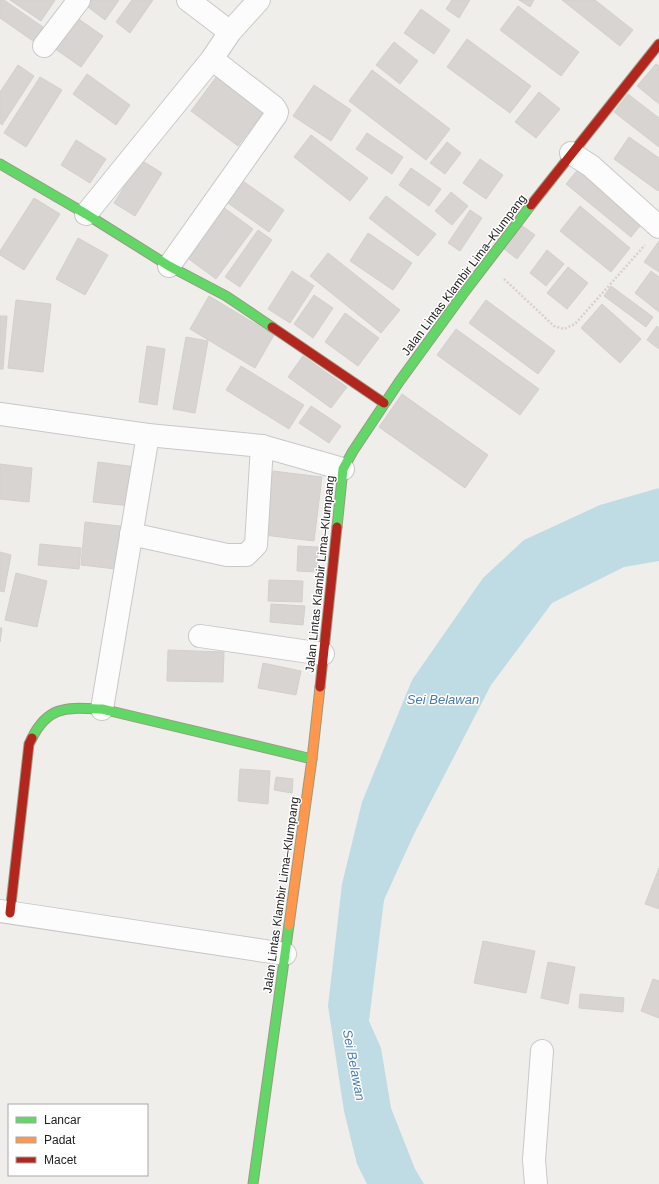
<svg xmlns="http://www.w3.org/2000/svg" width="659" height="1184" viewBox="0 0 659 1184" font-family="Arial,sans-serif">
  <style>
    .water { fill: #bfdbe3 }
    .building { fill: #d7d4d2; stroke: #d3d0cc }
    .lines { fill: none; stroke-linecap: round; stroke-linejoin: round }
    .street-casing { stroke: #c9c8c7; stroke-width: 24 }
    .fast-casing { stroke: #999a82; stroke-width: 11 }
    .slow-casing { stroke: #999a82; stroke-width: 11 }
    .jam-casing { stroke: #999a82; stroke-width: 11 }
    .path { stroke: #dccecd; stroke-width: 2.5; stroke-dasharray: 2 2; stroke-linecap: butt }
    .street { stroke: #fdfcfc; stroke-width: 22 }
    .fast { stroke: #63d668; stroke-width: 9 }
    .slow { stroke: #ff974d; stroke-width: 9 }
    .jam { stroke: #b3261e; stroke-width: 9 }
    .labels { text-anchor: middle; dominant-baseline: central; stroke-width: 3; stroke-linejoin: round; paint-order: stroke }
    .street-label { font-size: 12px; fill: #222; stroke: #fff }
    .water-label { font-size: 13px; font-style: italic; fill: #4a7aab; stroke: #fff }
  </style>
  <rect width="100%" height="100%" fill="#f0eeeb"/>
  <polygon class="water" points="659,488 659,561 624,567 552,603 491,685 414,834 384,900 369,1021 381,1048 391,1108 415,1169 424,1184 367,1184 357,1164 344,1111 328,1006 342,884 362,802 412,680 483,578 524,540 600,505"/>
  <g class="building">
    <polygon points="0,0 4,0 43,27 33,41 0,18"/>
    <polygon points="10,0 55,0 41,21"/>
    <polygon points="87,0 119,0 105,20 84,4"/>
    <polygon points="132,0 153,0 130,33 116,22"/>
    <polygon points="452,0 470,0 459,18 446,9"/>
    <polygon points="519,0 534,0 530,7"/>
    <polygon points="562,0 595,0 633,30 620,46"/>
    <polygon points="518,6 579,52 561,76 500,30"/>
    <polygon points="421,9 450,30 434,54 404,33"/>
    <polygon points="73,15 103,36 81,67 51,46"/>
    <polygon points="467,39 531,86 510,113 447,67"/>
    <polygon points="394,42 418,61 400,84 376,65"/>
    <polygon points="656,64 659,66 659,104 637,86"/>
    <polygon points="18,65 34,76 2,125 0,123 0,92"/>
    <polygon points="372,70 450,129 426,160 349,101"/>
    <polygon points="219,73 266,109 238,146 191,111"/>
    <polygon points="87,74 130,105 116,125 73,94"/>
    <polygon points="40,77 62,90 26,147 4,133"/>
    <polygon points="314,85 351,110 331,141 293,116"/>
    <polygon points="539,92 560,109 536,138 515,122"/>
    <polygon points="628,94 659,118 659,147 614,112"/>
    <polygon points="367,133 403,157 392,174 356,149"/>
    <polygon points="311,135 368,178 350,201 294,157"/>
    <polygon points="629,137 659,158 659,189 658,191 614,159"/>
    <polygon points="76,140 106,159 90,183 61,165"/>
    <polygon points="447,142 461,153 445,174 430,163"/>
    <polygon points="480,159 503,175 486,199 463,183"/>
    <polygon points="141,160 162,173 135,216 114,203"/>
    <polygon points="411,168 441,189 429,206 399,185"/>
    <polygon points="579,168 645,220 631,237 566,184"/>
    <polygon points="240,179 284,210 269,232 225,201"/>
    <polygon points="451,192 468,206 452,225 435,211"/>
    <polygon points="386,196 436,234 418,256 369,218"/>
    <polygon points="34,198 60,214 24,270 0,255 0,251"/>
    <polygon points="580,206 630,248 611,272 560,231"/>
    <polygon points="223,207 253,229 216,279 186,257"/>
    <polygon points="470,210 482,218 460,251 448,243"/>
    <polygon points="521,225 535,235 517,259 504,249"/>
    <polygon points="258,230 272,240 240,287 225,277"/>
    <polygon points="368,233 412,263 393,290 350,261"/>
    <polygon points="78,238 108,255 85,295 56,279"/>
    <polygon points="659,241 659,272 644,262"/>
    <polygon points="547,250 564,264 546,286 530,273"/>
    <polygon points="328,253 400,310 381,333 310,276"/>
    <polygon points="568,267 588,283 567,309 547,293"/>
    <polygon points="292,271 314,286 290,323 268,309"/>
    <polygon points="651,271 659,277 659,312 635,293"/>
    <polygon points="611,286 653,317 646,327 604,296"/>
    <polygon points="314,295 333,308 313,338 294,324"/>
    <polygon points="209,296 274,335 255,368 190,329"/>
    <polygon points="16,300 51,304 43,372 8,368"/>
    <polygon points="486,300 555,351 538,374 469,323"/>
    <polygon points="602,304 641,339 620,363 581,328"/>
    <polygon points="345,313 379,338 358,366 325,342"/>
    <polygon points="0,316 7,316 3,369 0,369"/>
    <polygon points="657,326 659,328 659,349 647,340"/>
    <polygon points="456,329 539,389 520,415 437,355"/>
    <polygon points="186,337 208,341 195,413 173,409"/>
    <polygon points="147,346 165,349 157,405 139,402"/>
    <polygon points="303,356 347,387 331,408 288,377"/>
    <polygon points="241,366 304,405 289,429 226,390"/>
    <polygon points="402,394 488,455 465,488 379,427"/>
    <polygon points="311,406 341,426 329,443 299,423"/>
    <polygon points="98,462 136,467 130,506 93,502"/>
    <polygon points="0,464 32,468 29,502 0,499"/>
    <polygon points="273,471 322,477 314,541 264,535"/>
    <polygon points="85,522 128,527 124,570 81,565"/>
    <polygon points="40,544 81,548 79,569 38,565"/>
    <polygon points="298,546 318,547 317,572 297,571"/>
    <polygon points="0,552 11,555 4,592 0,591"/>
    <polygon points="16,573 47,581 37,627 5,620"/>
    <polygon points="269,580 303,581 302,602 268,601"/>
    <polygon points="271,604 305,606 303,625 270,622"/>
    <polygon points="0,628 2,628 0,642"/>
    <polygon points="168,650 224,652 223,682 167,681"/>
    <polygon points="263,663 301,671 296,695 258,688"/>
    <polygon points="240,769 270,771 268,804 238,801"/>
    <polygon points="276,777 293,779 292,793 274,790"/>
    <polygon points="659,868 659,909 645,904"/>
    <polygon points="483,941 535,951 526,993 474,983"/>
    <polygon points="548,962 575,967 568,1004 541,998"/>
    <polygon points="653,979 659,981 659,1018 641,1011"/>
    <polygon points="580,994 624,998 623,1012 579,1008"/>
  </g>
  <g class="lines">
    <defs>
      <g id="street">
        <polyline points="188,0 230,32"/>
        <polyline points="44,46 79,0"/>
        <polyline points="571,153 591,166 659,227"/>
        <polyline points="86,214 212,59 230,32 259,0"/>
        <polyline points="169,266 276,115 277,112 274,107 212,59"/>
        <polyline points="0,414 148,435 262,446 343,469"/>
        <polyline points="131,534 227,555 246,555 256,545 262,446"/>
        <polyline points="200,636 323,654"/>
        <polyline points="102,709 148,435"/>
        <polyline points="0,911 285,954"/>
        <polyline points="536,1184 534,1160 542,1051"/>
      </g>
      <g id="fast">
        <polyline points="0,164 86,214 169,266 226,296 272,327"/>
        <polyline points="337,527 343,469 353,451 399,382 463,294 531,205"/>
        <path d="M32,738C49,704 69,708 102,709L312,759"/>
        <polyline points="253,1184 289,925"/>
      </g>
      <polyline id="slow" points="289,925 312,759 320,687"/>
      <g id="jam">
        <polyline points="531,205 659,44"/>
        <polyline points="272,327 384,403"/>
        <polyline points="320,687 337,527"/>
        <polyline points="10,913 29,744 32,738"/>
      </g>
    </defs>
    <use href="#street" class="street-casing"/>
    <use href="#fast" class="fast-casing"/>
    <use href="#slow" class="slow-casing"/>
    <use href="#jam" class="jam-casing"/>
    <polyline class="path" points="504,279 554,326 564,329 575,324 645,245"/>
    <use href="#street" class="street"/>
    <use href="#fast" class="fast"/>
    <use href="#slow" class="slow"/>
    <use href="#jam" class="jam"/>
  </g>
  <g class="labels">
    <g class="street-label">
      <text transform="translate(464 275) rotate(-53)">Jalan Lintas Klambir Lima–Klumpang</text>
      <text transform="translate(320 574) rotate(-84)">Jalan Lintas Klambir Lima–Klumpang</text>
      <text transform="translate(281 895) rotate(-82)">Jalan Lintas Klambir Lima–Klumpang</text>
    </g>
    <g class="water-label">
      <text x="443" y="699">Sei Belawan</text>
      <text transform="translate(354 1065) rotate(79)">Sei Belawan</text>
    </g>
  </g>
  <rect x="8" y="1104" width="140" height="72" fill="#ffffff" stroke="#a7a7a7"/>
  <rect x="16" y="1117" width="20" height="6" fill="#63d668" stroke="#a7a7a7"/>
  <text x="44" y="1124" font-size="12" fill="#222222">Lancar</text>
  <rect x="16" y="1137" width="20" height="6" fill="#ff974d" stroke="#a7a7a7"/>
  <text x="44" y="1144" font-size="12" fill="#222222">Padat</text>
  <rect x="16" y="1157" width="20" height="6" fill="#b3261e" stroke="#a7a7a7"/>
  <text x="44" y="1164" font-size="12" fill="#222222">Macet</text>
</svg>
